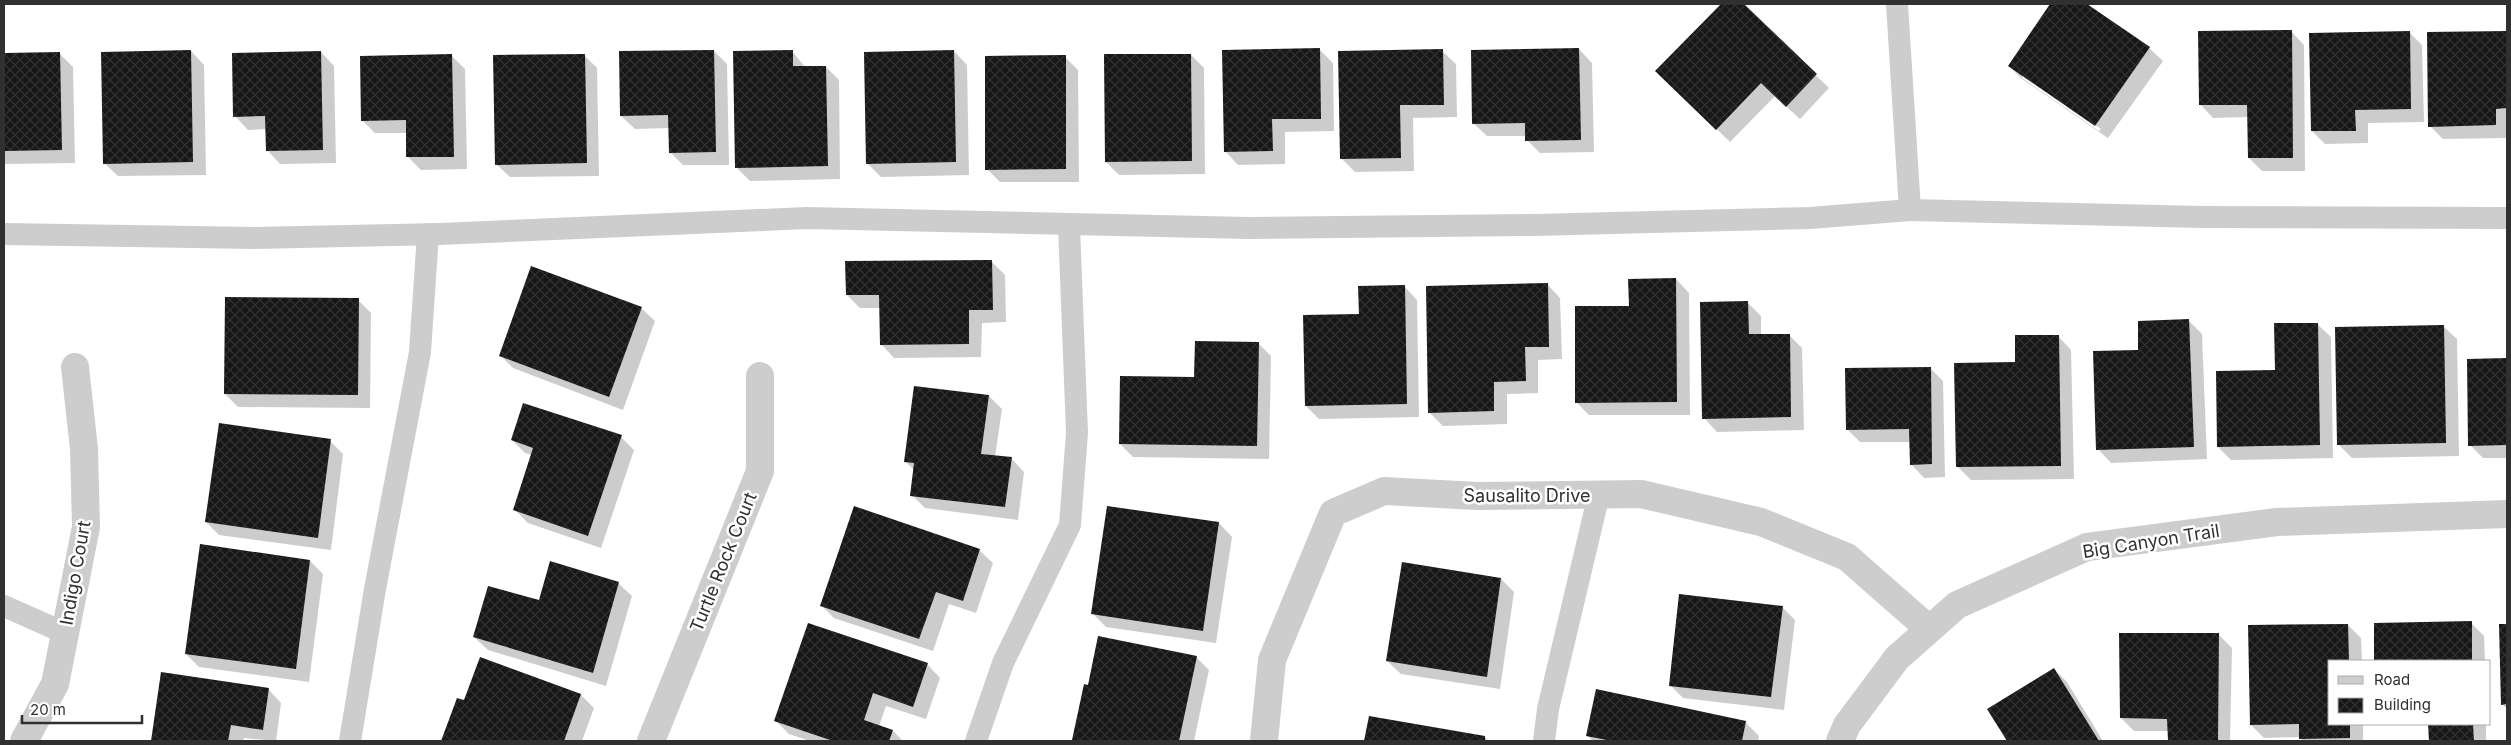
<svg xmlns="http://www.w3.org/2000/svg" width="2511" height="745" viewBox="0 0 2511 745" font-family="Inter,sans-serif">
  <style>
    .shadow { fill: #0003; fill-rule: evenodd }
    .building { fill: url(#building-cross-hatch) }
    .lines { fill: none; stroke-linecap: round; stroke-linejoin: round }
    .lane { stroke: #cdcdcd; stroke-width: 22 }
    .street { stroke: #cdcdcd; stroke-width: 28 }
    .labels { text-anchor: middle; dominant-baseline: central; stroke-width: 5; stroke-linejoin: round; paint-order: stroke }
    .street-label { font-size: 18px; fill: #303030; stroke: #fff }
  </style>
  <defs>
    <pattern id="building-cross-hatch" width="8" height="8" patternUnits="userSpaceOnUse" patternTransform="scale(1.25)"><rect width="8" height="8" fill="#171717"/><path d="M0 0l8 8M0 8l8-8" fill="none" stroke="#303030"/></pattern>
  </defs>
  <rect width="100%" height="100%" fill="#fff"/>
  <g class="shadow">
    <polygon points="1722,4 1742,4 1829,88 1800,119 1775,96 1730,142 1657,71"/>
    <path d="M2052,4H2085L2149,48L2163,61L2108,138L2022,79L2009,66ZM2022,74L2101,129L2099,131L2022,78Z"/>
    <polygon points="2291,31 2304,45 2305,171 2262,171 2249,158 2248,117 2213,118 2200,104"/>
    <polygon points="2409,32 2422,45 2424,122 2368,123 2368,143 2325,144 2312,131"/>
    <polygon points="2507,32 2507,138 2443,139 2430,126 2428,33"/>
    <polygon points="1319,49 1333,63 1334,131 1285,132 1285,164 1238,165 1225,151"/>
    <polygon points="1579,49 1592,63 1594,152 1540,153 1527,140 1527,136 1487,136 1473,123"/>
    <polygon points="191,51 204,65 206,175 118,176 104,163"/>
    <polygon points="714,51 727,64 729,165 683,165 670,152 669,128 635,129 621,116"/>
    <polygon points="792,51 805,67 826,67 839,80 840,179 750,181 736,167"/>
    <polygon points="954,51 967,65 969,175 881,177 867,163"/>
    <polygon points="1442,51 1456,64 1457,117 1413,118 1414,171 1355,172 1341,158"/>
    <polygon points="321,52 334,66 336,163 280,164 267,150 267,129 248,130 235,116"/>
    <polygon points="60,54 73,67 75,163 4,164 4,55"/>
    <polygon points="584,55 597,68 599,176 510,177 496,164"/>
    <polygon points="1191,55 1204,68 1205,174 1119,175 1106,162"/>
    <polygon points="452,56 465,69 467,169 421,170 408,157 407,133 375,133 362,120"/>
    <polygon points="1065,57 1078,70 1079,182 1000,182 987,169"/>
    <polygon points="992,262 1005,275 1006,322 982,323 981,357 894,358 881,344 880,308 860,308 847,295"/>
    <polygon points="1676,279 1689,293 1690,415 1589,415 1576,402 1630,307"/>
    <polygon points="1547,284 1560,298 1562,359 1538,360 1538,393 1507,394 1507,424 1443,426 1429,412"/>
    <polygon points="1404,286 1417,300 1419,417 1319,419 1306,406 1360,316"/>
    <polygon points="358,300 371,313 370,408 238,407 225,394"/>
    <polygon points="1748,303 1761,316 1761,335 1789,335 1802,348 1804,430 1717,432 1704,418"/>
    <polygon points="641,308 655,321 623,410 513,368 500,355"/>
    <polygon points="2189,321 2202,334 2207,459 2111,463 2098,449"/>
    <polygon points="2317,324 2331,337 2333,458 2231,460 2218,447 2276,372"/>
    <polygon points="2443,326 2457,339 2459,456 2352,458 2339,445"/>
    <polygon points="2058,336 2071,350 2074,479 1971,480 1957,466"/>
    <polygon points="1258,343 1271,356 1269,459 1133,457 1120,444 1196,379"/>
    <polygon points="2468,360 2507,360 2507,458 2483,458 2470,445"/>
    <polygon points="1930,368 1943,381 1945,477 1924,478 1911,464 1911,442 1860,442 1847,429"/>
    <polygon points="989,396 1002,409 995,457 1011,458 1024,472 1018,520 925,508 912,495 914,470 906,462"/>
    <polygon points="621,437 634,450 601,548 528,523 515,510 532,455 525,453 512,440"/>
    <polygon points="330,441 343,454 331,550 219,535 206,522"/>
    <polygon points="1108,507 1219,523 1232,537 1216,643 1106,627 1093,614"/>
    <polygon points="979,550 993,563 976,613 949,604 933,651 834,618 821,605"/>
    <polygon points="310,561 323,574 309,682 199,667 186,654"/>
    <polygon points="1501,579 1514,592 1500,689 1401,674 1387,661"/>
    <polygon points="618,583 632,596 606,686 488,650 474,637"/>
    <polygon points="1782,607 1795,620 1784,710 1683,698 1670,685"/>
    <polygon points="2471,623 2484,636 2485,661 2375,661 2375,624"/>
    <polygon points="2348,625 2361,638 2362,661 2330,661 2330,724 2363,724 2363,741 2302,741 2300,737 2264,738 2251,725"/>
    <polygon points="2501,625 2507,625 2507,709 2502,704"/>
    <polygon points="2218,634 2232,648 2230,741 2169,741 2169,731 2134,731 2121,718"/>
    <polygon points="1196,657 1209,670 1194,741 1076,741 1074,739"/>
    <polygon points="481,658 581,695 594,708 582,741 443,741 458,699 464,702"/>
    <polygon points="927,664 940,678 926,719 886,706 879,726 893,731 903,741 810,741 789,734 775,720"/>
    <polygon points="2054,669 2067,682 2103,741 2008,741 1989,709"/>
    <polygon points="162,674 268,689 281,703 276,741 244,738 243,741 152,741"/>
    <polygon points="1370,717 1485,737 1489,741 1365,741"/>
    <polygon points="1745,722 1759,736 1758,741 1593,741 1587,735"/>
    <rect x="2430" y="724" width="56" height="17"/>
  </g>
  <g class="building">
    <polygon points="1721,4 1744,4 1817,74 1786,107 1761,83 1716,130 1655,71"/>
    <polygon points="2050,4 2087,4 2150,47 2095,126 2008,66"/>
    <polygon points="2292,30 2293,158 2248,158 2247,105 2199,105 2198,31"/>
    <polygon points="2410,31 2411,109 2355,110 2356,131 2311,131 2309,33"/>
    <polygon points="2507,31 2507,108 2496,109 2496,125 2428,127 2427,32"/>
    <polygon points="1320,48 1321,119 1272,119 1273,151 1224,152 1222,50"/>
    <polygon points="1579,48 1581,140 1525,141 1525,123 1472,124 1471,50"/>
    <polygon points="1443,49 1444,105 1400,105 1401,158 1340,159 1338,51"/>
    <polygon points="191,50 193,162 103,164 101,52"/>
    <polygon points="714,50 716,152 669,153 668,115 620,116 619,51"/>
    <polygon points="793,50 793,66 826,66 828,166 735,168 733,51"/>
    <polygon points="954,50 956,162 866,164 864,52"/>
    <polygon points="321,51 323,150 266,151 265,116 233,117 232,53"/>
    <polygon points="60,52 62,150 4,151 4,53"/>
    <polygon points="452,54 454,157 406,157 406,120 361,121 360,56"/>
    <polygon points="585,54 587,163 495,165 493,55"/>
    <polygon points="1104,54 1191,54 1192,161 1105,162"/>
    <polygon points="1066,55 1066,169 985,170 985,56"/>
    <polygon points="992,260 993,310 969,310 969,344 880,345 879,295 846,295 845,261"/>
    <polygon points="531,266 642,307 609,397 499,356"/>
    <polygon points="1676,278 1677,402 1575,403 1575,306 1629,306 1628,279"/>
    <polygon points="1548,283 1549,347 1525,347 1526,381 1494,382 1494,411 1428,413 1426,286"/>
    <polygon points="1405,285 1407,404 1305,406 1303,315 1359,314 1358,286"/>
    <polygon points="225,297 359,298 358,395 224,394"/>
    <polygon points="1748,301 1749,334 1790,334 1791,417 1702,419 1700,302"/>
    <polygon points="2189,319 2194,447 2096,450 2093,351 2138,350 2138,321"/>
    <polygon points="2274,323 2318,323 2320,445 2217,447 2216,371 2275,370"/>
    <polygon points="2444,325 2446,443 2337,445 2335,327"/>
    <polygon points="2015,335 2059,335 2061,466 1956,467 1954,363 2015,362"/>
    <polygon points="1195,341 1259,342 1257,446 1119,444 1120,376 1194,377"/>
    <polygon points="2507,358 2507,445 2468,446 2467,359"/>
    <polygon points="1931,367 1932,464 1910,465 1909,429 1846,430 1845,368"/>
    <polygon points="914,386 989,395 981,454 1012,457 1005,507 910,496 914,463 904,462"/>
    <polygon points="523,403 622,435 588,536 513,510 533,448 511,440"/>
    <polygon points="219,423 331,439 318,538 205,522"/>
    <polygon points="854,506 980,549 963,601 936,592 919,639 820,606"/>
    <polygon points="1107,506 1219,522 1203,631 1091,614"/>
    <polygon points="200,544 310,560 296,669 185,654"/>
    <polygon points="550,561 619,582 593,673 473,637 488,586 539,600"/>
    <polygon points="1402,562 1501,578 1487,677 1386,661"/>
    <polygon points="1679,594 1783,606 1771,697 1669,686"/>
    <polygon points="2472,621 2472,661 2374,661 2374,623"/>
    <polygon points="808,623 928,663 913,707 873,693 864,720 893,730 889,741 833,741 774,721"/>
    <polygon points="2348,624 2349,661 2330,661 2330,724 2350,724 2350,738 2299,739 2299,724 2250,725 2248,625"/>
    <polygon points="2499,624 2507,624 2507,704 2501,705"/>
    <polygon points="2119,633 2219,633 2218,741 2168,741 2167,719 2120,718"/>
    <polygon points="1098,636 1197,656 1179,741 1072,740 1084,684 1088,685"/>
    <polygon points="480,657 581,694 564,741 441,741 457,698 464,700"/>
    <polygon points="2054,668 2099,741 2007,741 1987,709"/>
    <polygon points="161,672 269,688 263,730 231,725 228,741 151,741"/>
    <polygon points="1596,689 1746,721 1742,741 1612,741 1586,736"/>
    <polygon points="1369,716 1485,736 1485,741 1364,741"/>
    <polygon points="2428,724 2473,724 2474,741 2429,741"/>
  </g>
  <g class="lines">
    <g class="lane">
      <polyline points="1897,4 1910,210 2202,217 2507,218"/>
      <polyline points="4,234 255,238 439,234 807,218 1249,228 1535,225 1810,218 1910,210"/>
      <polyline points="4,606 65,633"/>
      <polyline points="350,741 375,589 420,352 428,234"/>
      <polyline points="976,741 1003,663 1070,525 1077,433 1069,226"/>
      <polyline points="1544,741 1548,709 1599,494"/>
    </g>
    <g class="street">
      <polyline points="24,741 55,684 86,527 84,449 75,367"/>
      <polyline points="651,741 760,471 760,376"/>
      <polyline points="1264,741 1272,660 1333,513 1384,491 1477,496 1641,494 1761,522 1847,557 1929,629"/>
      <polyline points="1840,741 1847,725 1897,658 1957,605 2087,547 2277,522 2507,514"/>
    </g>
  </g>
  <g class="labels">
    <g class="street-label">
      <text x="1527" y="495">Sausalito Drive</text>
      <text transform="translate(2151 541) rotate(-9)">Big Canyon Trail</text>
      <text transform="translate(723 562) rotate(-68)">Turtle Rock Court</text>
      <text transform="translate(75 573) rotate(-80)">Indigo Court</text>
    </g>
  </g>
  <rect width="2511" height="745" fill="none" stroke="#303030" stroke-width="10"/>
  <rect x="2328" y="660" width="162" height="65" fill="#ffffff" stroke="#acacac"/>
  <rect x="2338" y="676" width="25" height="8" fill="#cdcdcd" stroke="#acacac"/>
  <text x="2374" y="685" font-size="15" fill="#303030">Road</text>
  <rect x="2338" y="698" width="25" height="15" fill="url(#building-cross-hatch)" stroke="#acacac"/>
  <text x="2374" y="710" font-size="15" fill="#303030">Building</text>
  <path d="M22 715v8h120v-8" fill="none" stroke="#303030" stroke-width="2.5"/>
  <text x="30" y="715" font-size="15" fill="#303030" stroke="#ffffff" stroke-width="4" paint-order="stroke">20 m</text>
</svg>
